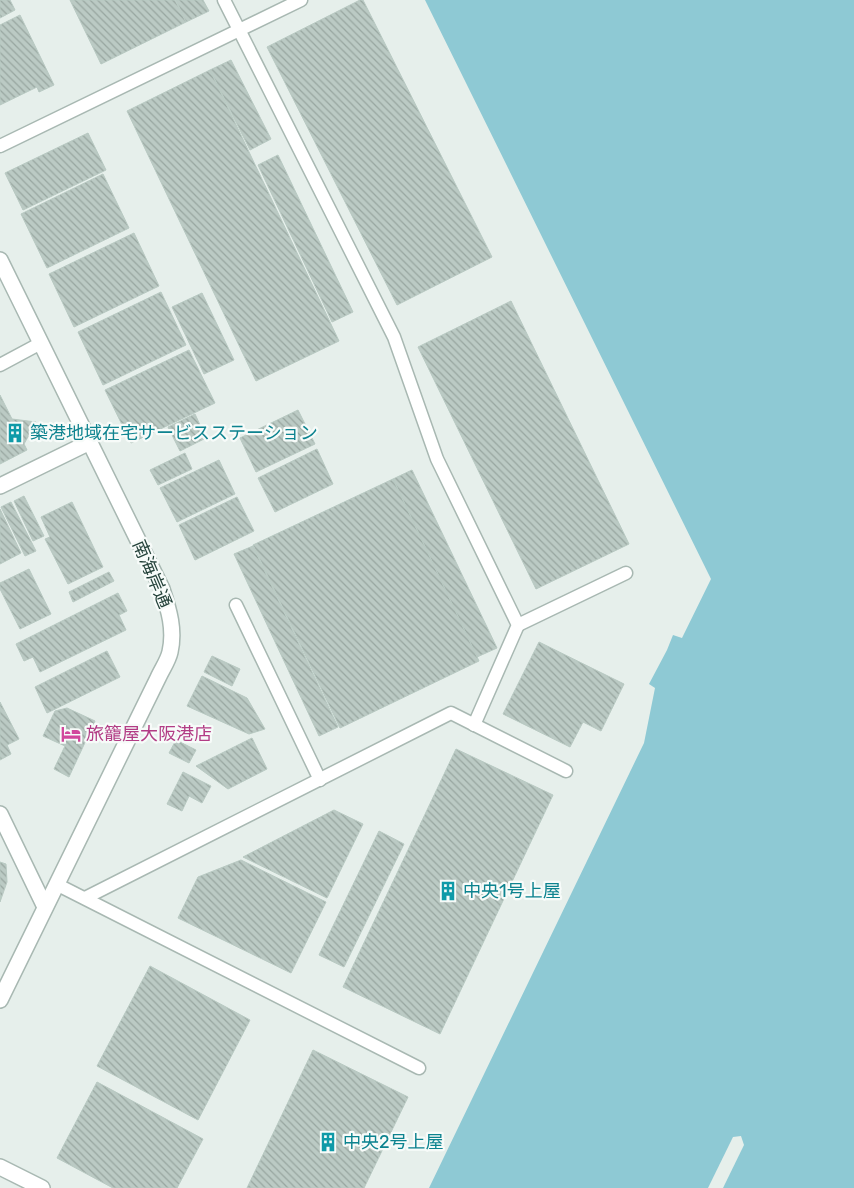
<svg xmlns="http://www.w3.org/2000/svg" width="854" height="1188" viewBox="0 0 854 1188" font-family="Rubik,'Noto Sans JP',sans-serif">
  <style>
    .water { fill: #8ec9d4 }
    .pier { fill: #e6efeb }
    .building { fill: url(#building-back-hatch); stroke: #b8c9c2 }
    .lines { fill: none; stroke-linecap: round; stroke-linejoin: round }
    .service-casing { stroke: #a8b8b2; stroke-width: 15 }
    .minor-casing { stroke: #a8b8b2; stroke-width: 18 }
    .tertiary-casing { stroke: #a8b8b2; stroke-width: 18 }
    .service { stroke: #fff; stroke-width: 12 }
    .minor { stroke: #fff; stroke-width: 15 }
    .tertiary { stroke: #fff; stroke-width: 15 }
    .labels { text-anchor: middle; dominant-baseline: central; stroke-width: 4.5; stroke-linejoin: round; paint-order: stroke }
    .culture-label { font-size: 18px; fill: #0d838f; stroke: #f7fbf9; text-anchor: start }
    .street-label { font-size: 18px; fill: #24423a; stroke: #f7fbf9 }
    .hotel-label { font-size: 18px; fill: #b23c85; stroke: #f7fbf9; text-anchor: start }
  </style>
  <defs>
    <pattern id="building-back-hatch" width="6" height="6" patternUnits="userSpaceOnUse" patternTransform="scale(1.25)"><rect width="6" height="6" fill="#bbcac4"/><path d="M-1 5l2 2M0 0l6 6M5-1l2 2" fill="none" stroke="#98a6a0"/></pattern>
  </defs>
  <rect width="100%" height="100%" fill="#e6efeb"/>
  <polygon class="water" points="425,0 854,0 854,1188 429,1188 644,743 655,688 649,684 667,650 673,635 682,638 711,579"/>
  <polygon class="pier" points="741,1136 744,1145 723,1188 708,1188 733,1137"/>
  <g class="building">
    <polygon points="0,0 10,0 15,10 0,18"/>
    <polygon points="70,0 175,0 186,22 101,64"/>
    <polygon points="176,0 203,0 209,11 186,22"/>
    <polygon points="360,0 363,0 492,257 397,305 267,47"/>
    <polygon points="20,15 54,85 39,92 37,87 0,105 0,25"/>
    <polygon points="231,60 271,139 250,150 210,70"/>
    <polygon points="210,70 339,341 256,381 127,111"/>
    <polygon points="88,133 106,170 23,210 5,173"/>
    <polygon points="278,155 353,312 332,322 258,165"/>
    <polygon points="103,174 129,228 47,268 21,214"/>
    <polygon points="134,233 159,286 74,327 49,274"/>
    <polygon points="161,292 186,345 103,385 78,332"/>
    <polygon points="202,293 234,360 204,374 172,307"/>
    <polygon points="511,301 629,544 536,589 418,347"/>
    <polygon points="189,350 215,403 131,443 105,390"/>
    <polygon points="0,395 12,419 36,422 24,444 27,450 0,464"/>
    <polygon points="298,410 315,444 256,472 240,438"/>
    <polygon points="195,414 206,438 180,451 168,427"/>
    <polygon points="317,449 333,484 275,512 258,478"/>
    <polygon points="185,453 192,469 158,485 150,470"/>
    <polygon points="219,460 235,494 177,522 160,488"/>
    <polygon points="412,470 497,648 477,657 393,479"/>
    <polygon points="393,479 479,661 340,728 253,545"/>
    <polygon points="24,496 44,536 33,541 14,501"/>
    <polygon points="237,497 254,531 195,560 179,525"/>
    <polygon points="11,502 36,551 25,556 1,507"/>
    <polygon points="72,502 103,567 68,584 45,539 50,537 41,517"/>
    <polygon points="0,509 21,553 0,564"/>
    <polygon points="253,546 338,727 319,736 234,554"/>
    <polygon points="29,569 51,614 20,629 0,589 0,583"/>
    <polygon points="109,572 114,581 73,602 69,592"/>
    <polygon points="118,593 127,611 119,615 126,630 40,672 33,657 24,661 16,644"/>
    <polygon points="539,642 624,684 601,731 583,722 570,747 503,714"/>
    <polygon points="107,651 120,677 47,713 35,687"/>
    <polygon points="212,656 240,669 232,686 204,672"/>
    <polygon points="202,676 247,698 265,729 249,734 187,706"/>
    <polygon points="0,702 19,739 7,745 11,754 0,760"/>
    <polygon points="67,708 95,721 69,777 54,769 65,746 43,736 55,711"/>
    <polygon points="252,738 267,769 228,789 196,766"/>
    <polygon points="176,740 196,750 189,763 169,753"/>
    <polygon points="456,749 553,795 440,1034 343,987"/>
    <polygon points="183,772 211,786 202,803 189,796 182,811 167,804"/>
    <polygon points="334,810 363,824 327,898 243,857"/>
    <polygon points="379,831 404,844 344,967 319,955"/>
    <polygon points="241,860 326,902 291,973 178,918 198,877"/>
    <polygon points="0,862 6,864 7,882 0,902"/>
    <polygon points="150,966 250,1020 198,1120 97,1066"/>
    <polygon points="313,1050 408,1097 364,1188 247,1188"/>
    <polygon points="97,1082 203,1139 177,1188 113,1188 57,1158"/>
  </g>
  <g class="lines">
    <defs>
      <g id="service">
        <polyline points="224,0 394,337 437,459 518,625 474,725"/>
        <polyline points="0,146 301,0"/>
        <polyline points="0,365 41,343"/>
        <polyline points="236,605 320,780"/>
        <polyline points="518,625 626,573"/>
        <polyline points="56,884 419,1068"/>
        <polyline points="85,898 451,713 566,771"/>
      </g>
      <polyline id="minor" points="0,1167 42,1188"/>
      <g id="tertiary">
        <path d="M0,260L162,589C169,610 175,630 170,652C168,661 162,669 158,678L0,1000"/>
        <polyline points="0,486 90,442"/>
        <polyline points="0,814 45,907"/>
      </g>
    </defs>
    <use href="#service" class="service-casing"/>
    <use href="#minor" class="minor-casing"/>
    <use href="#tertiary" class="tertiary-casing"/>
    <use href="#service" class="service"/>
    <use href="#minor" class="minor"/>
    <use href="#tertiary" class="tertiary"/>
  </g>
  <defs>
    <symbol id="building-bare" viewBox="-9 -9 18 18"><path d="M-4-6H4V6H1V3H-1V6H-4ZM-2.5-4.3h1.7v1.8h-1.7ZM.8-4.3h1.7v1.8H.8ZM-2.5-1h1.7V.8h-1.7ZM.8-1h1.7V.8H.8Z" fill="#0f9aa8" stroke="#f7fbf9" stroke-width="2.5" paint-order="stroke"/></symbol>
    <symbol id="hotel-bare" viewBox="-9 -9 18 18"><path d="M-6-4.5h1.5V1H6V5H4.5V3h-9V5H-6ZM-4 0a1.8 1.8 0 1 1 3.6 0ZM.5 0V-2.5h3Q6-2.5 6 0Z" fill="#d1479c" stroke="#f7fbf9" stroke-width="2.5" paint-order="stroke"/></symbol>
  </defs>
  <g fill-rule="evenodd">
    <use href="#building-bare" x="1" y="419" width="28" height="28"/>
    <use href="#hotel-bare" x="57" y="720" width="28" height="28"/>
    <use href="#building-bare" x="434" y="877" width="28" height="28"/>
    <use href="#building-bare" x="314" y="1128" width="28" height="28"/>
  </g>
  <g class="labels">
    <g class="culture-label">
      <text x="30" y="433">築港地域在宅サービスステーション</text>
      <text x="463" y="891">中央1号上屋</text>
      <text x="343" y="1142">中央2号上屋</text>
    </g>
    <g class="street-label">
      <text transform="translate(152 574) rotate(67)">南海岸通</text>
    </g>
    <g class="hotel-label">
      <text x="86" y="734">旅籠屋大阪港店</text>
    </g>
  </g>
</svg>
